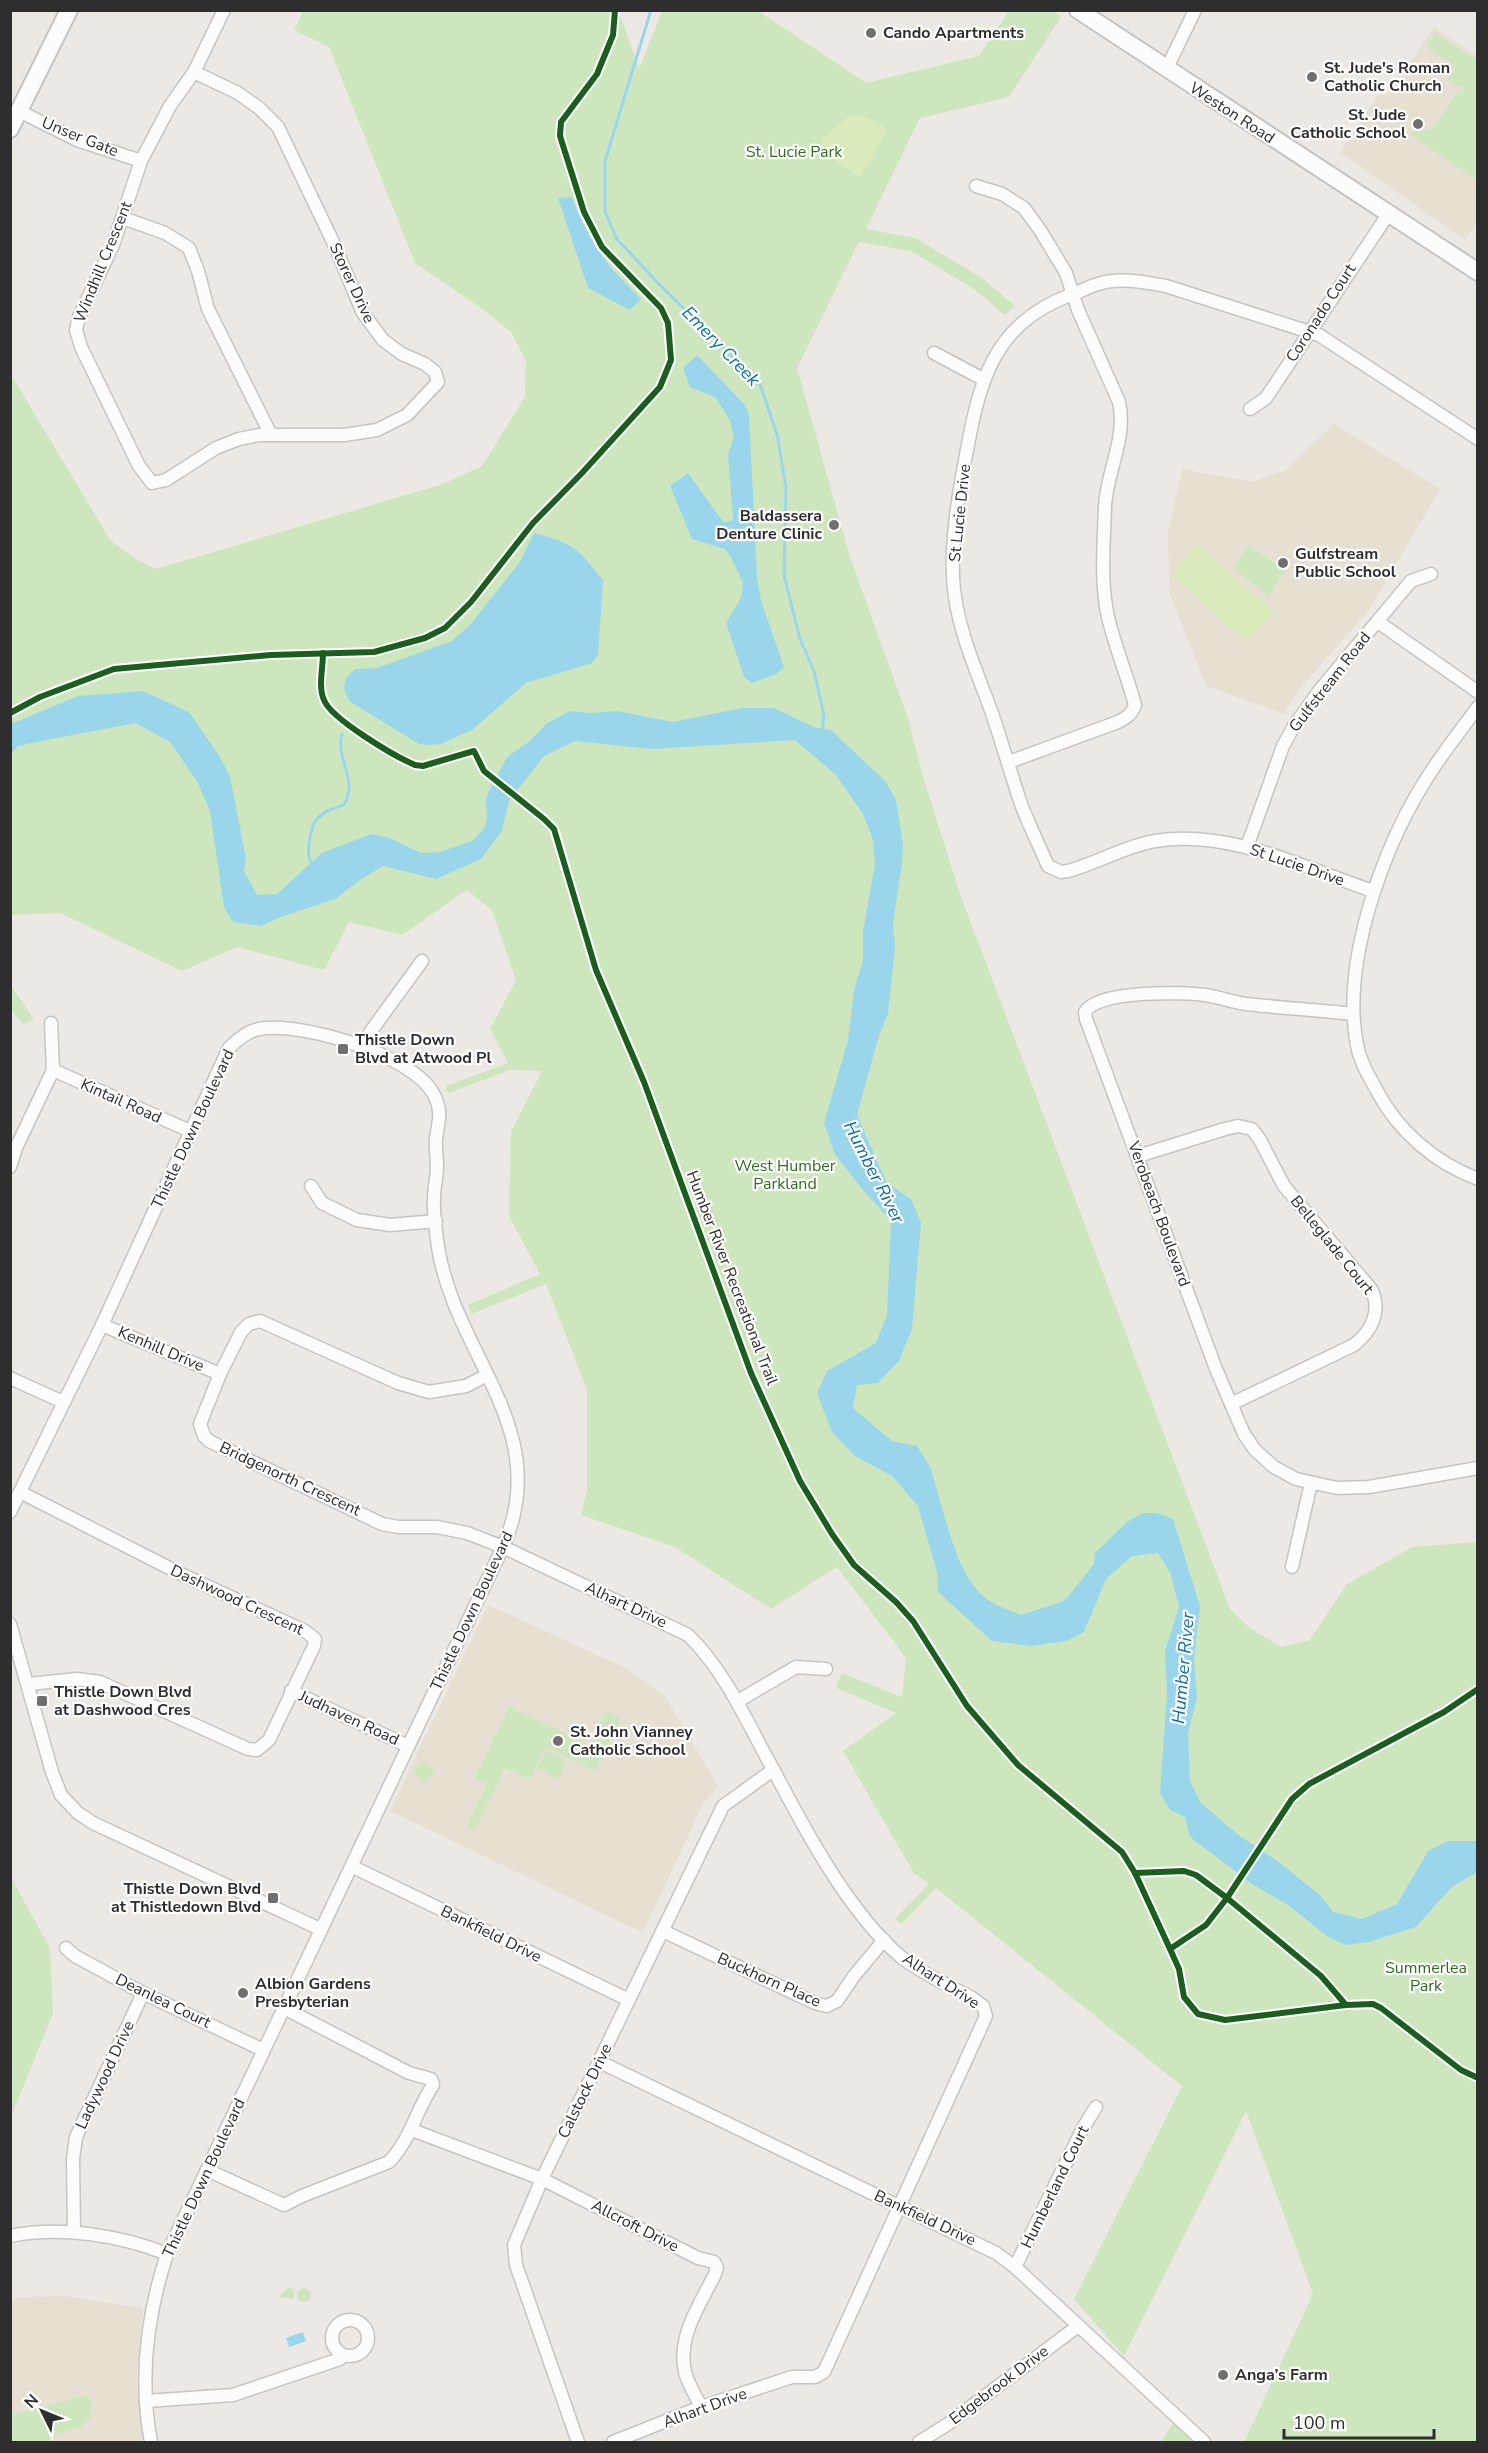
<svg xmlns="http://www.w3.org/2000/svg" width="1488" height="2453" viewBox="0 0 1488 2453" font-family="'Nunito Sans',sans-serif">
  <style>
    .education { fill: #e6e0d3 }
    .green { fill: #cee6be }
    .pitch { fill: #d9eabb }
    .water { fill: #99d6ec }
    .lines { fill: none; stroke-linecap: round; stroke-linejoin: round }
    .stream { stroke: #99d6ec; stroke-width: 3 }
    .street-casing { stroke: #c5c4c5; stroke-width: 15 }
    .secondary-casing { stroke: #c5c4c5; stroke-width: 20 }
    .street { stroke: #fcfcfb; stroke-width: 12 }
    .secondary { stroke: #fcfcfb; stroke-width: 16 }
    .cycleway-casing { stroke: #fff; stroke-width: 10 }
    .cycleway { stroke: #1b5e20; stroke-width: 6 }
    .poi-dot { fill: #706f6e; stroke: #fff; stroke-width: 2 }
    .labels { text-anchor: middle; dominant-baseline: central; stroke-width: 4.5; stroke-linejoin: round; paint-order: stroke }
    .poi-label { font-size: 16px; font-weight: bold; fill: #2e2e2e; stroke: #fff; text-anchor: start }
    .street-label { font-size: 16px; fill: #2e2e2e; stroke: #fff }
    .park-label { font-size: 16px; fill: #2c6e1b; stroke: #fff }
    .water-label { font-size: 18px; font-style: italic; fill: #0d6fa3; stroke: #fff }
  </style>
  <rect width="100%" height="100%" fill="#ece8e4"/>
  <g class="education">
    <polygon points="1434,27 1477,56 1477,221 1465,240 1340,152 1378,95 1388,95"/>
    <polygon points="1334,424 1440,489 1369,610 1300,688 1284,714 1206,686 1169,592 1168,533 1182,469 1252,482 1285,470"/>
    <polygon points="488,1605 624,1667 665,1696 718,1786 703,1804 643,1933 390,1811"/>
    <polygon points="64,2296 143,2308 137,2374 143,2442 11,2442 11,2300 21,2297"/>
  </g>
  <g class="green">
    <polygon points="303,11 619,11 639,69 662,11 758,11 866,83 979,56 1009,11 1052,11 1061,17 1009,97 920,118 866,229 915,238 982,278 1015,306 1005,315 974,289 911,251 859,242 797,368 850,557 908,718 922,773 960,894 1230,1609 1252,1630 1282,1647 1310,1640 1346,1585 1412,1547 1477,1542 1477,1841 1448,1841 1428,1851 1397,1904 1362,1919 1359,1943 1369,1942 1416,1927 1451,1888 1477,1872 1477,2442 1244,2442 1313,2294 1246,2111 1124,2356 1074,2299 1182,2086 936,1888 902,1924 895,1919 929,1884 914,1873 843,1751 896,1713 836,1688 842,1673 902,1697 906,1658 837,1567 771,1609 675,1547 581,1515 587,1489 587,1390 546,1284 471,1314 468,1305 540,1274 509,1216 511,1131 542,1071 510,1070 448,1093 446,1086 508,1063 490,1029 516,980 492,910 467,890 402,935 349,922 324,970 237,947 182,971 60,913 11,915 10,373 111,541 134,558 156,569 443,484 482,466 525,397 526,361 511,332 481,308 415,263 329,47 294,30"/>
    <polygon points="1435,33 1477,60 1477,180 1411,135 1418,125 1426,130 1432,129 1458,92 1464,90 1463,85 1457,86 1447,80 1456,66 1429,49 1428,45"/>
    <polygon points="1249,545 1285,571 1269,596 1232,568"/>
    <polygon points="11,986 34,1019 23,1025 11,1009"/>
    <polygon points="509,1707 589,1745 606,1711 621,1718 595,1771 546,1747 530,1779 505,1768 475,1830 467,1826 487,1784 475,1778"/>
    <polygon points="546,1750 563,1758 565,1766 559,1779 537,1768"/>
    <circle cx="424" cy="1772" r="9"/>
    <polygon points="11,1878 50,1948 53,2013 11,2117"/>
    <polygon points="289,2287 294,2290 294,2299 281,2298 279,2296"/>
    <circle cx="304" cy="2295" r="7"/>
    <polygon points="88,2395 92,2409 89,2410 92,2418 82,2421 83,2427 49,2436 50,2442 11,2442 11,2415"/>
    <polygon points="1175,2420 1201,2442 1161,2442"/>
  </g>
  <g class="pitch">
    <polygon points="851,115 868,118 888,129 860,177 817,150 828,133"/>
    <polygon points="1197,544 1274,612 1247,642 1171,575"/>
  </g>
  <g class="water">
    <path d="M572,197C588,242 607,266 641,299L630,310L588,288L558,198Z"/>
    <polygon points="697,355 745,405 749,415 757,578 761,601 784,667 776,674 752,683 744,677 726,623 741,598 743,583 732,559 725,549 692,539 670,486 688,473 724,523 733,520 728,454 734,438 730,420 715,397 690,387 683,368"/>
    <path d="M534,533C575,544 576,547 603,580L598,655L592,663L526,683L472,730L441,744L430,745L419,744L349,701L344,688L346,678L355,669L377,668L452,641L470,625L520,562Z"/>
    <path d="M143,691L189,712L220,757L230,777L246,858L244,871L257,895L277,894L322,853L371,834L390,838L421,853L440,852L472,841L484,829L487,818L486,797L507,757L530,741L546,724L570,711L590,713L617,711L673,722L742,708H774L816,728L831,730L886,782L896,800L903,843L902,864L893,922L895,946L888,1014L879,1035L857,1115L887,1183L911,1199L921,1223L912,1329L899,1361L878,1383L857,1385L853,1408L892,1441L917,1446C922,1454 928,1462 931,1470C944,1508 955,1580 991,1602C1000,1607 1011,1611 1021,1615L1061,1602L1068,1597L1094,1564L1095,1553L1127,1522L1143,1513H1157L1173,1519L1200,1606L1194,1660L1197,1697L1188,1733L1190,1781L1201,1803L1237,1834L1280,1863L1320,1895L1333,1912L1362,1919L1397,1904L1428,1851L1448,1841H1477V1872L1451,1888L1416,1927L1369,1942L1346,1945L1328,1937L1288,1905L1251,1883L1190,1837L1185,1817L1170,1810L1160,1793L1167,1694L1165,1651L1179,1607L1170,1572L1158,1553L1132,1556L1106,1579L1084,1632L1067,1641L1031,1646L992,1641L938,1592L937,1572L918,1506L892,1476L855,1456L832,1432L817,1393L827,1371L876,1343L887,1315L891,1221L862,1189L835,1154L824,1123L848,1040L854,990L863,961V932L875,863L873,840L863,814L835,774L795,740L652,749L575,741L544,756L509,801L502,831L481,859L436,879L383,866L360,880L335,899L281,917L261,926L233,922L224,907L210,811L198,783L171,743L136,723L36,742L18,746L11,754V724L78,696Z"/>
    <polygon points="303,2332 306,2341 289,2347 286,2338"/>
  </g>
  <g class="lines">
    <g class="stream">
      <polyline points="651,10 605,161 605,212 617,239 659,284 760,384 777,434 786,488 784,575 800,639 814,671 824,715 822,734"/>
      <path d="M312,864C308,858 308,853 309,845C311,819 319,812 344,805C359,779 335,760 342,734"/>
    </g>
    <defs>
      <g id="street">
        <polyline points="1166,70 1195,10"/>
        <polyline points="194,72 238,93 259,108 278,127 334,244 363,313 383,340 402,354 425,364 435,372 438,382 407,415 377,430 344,435 259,435 239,439 216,448 166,480 152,483 139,466 81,347 76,330 79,317 113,245 141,161 170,106 194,72 224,10"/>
        <polyline points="19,111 77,140 141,161"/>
        <path d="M976,186L1002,194L1024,208L1040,230L1066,273L1078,310L1119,402C1127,438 1107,471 1105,506C1104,542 1100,582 1108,617C1115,647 1127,675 1135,705C1132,714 1126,718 1118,722L1009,762"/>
        <polyline points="123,218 165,233 189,248 198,271 208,309 271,435"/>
        <polyline points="934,353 983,379"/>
        <polyline points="1250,409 1266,398 1389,213"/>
        <polyline points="1378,622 1478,692"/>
        <path d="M1478,707C1460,731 1441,755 1425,781C1382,850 1341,964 1357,1045C1360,1062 1369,1076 1377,1091C1398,1131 1435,1163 1478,1179"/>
        <polyline points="1247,847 1283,746 1294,726 1319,691 1411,581 1431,574"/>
        <path d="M1373,891C1304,868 1230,829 1155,841C1125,846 1098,863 1068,871L1061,872L1048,866C1039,845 1029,825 1021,804C1011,774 1002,743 992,713C978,675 961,637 955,597C949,557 956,510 963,471C978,390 987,325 1073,294C1082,291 1090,286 1098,284C1120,277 1144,282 1166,286L1319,335L1478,439"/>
        <path d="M1353,1014C1317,1010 1282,1008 1246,1004C1232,1002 1219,997 1205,995C1182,992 1097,990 1085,1012L1086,1019L1216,1369L1244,1434L1255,1450L1274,1467L1296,1479L1337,1488L1369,1487L1478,1468"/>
        <polyline points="364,1047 371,1031 422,961"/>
        <polyline points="53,1070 190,1131"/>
        <path d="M1138,1156L1225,1129L1238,1126L1252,1129L1260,1140L1284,1186L1371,1289C1382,1310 1372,1331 1354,1345L1231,1404"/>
        <polyline points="10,1167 16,1148 53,1070 51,1023"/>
        <polyline points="311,1186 322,1203 357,1220 390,1225 436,1221"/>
        <polyline points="102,1325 220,1374"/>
        <path d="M487,1375L466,1386L429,1392L398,1383L260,1321L249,1324L241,1332L220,1374L200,1424L204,1436L209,1441L382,1524L398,1527H437L467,1533L503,1547L688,1635C727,1673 747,1723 773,1769C805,1830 849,1913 901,1957C921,1973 950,1986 972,1998L983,2006L986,2016L824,2372L815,2377H792L701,2407L613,2442"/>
        <polyline points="10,1378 63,1402"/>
        <polyline points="20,1492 185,1576 305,1631 315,1639 314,1646 269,1740 257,1750 248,1749 100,1682 77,1679 29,1684"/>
        <path d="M10,1512L102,1325L229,1048C237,1040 247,1031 259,1029C301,1021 414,1055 434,1095C443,1112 438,1122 436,1139C435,1147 437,1157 437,1166C437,1177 434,1187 434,1198C433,1213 436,1232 438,1247C455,1356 555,1430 503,1547L167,2254C147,2315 139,2379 151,2442"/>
        <polyline points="1292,1567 1311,1483"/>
        <polyline points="10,1624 52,1772 61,1795 78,1813 93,1823 320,1929"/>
        <polyline points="291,1691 408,1746"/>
        <polyline points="738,1701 796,1667 826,1669"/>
        <polyline points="353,1867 629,2000"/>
        <polyline points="663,1931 815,2003 827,2006 837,2001 854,1976 884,1940"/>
        <polyline points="66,1948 75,1956 143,1993 263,2050"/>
        <polyline points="600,2062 996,2253 1015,2267 1204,2442"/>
        <path d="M412,2130L542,2179L698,2258L714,2262L717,2268L715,2274C700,2305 677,2336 685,2372C688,2384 696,2396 701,2407"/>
        <path d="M207,2170L284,2205L302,2196L389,2162C411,2139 416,2110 433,2085L431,2079L409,2073L284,2008"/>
        <polyline points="74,2232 73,2159 76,2137 143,1993"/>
        <path d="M10,2236C60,2226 120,2235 167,2254"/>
        <polyline points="1015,2267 1083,2128 1096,2107"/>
        <circle cx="350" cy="2338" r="18"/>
        <polyline points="146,2401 233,2395 340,2359 343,2355"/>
        <polyline points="578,2442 516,2265 514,2245 542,2179 723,1806 773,1770"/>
        <polyline points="919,2442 948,2424 1078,2326"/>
      </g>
      <g id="secondary">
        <polyline points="1078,10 1478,272"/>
        <polyline points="10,129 69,10"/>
      </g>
    </defs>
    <use href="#street" class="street-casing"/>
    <use href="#secondary" class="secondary-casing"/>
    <use href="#street" class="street"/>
    <use href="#secondary" class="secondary"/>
    <defs>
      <g id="cycleway">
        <path d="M323,653C323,668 318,687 324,700C331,719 396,757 415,765L423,766L474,751L484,771L544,819L554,829L596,970L644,1082L751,1373L800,1481L832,1534L854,1565L896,1602L913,1621L967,1706L1018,1765L1122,1852L1135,1873L1170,1949L1179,1969L1184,1997L1198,2014L1225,2020L1346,2005L1373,2004L1381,2008L1461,2070L1478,2078"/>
        <polyline points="10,713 40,697 114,669 271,655 374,652 425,638 445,628 471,602 533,523 582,473 660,387 671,360 668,323 661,308 602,247 584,212 560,136 561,122 597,74 613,35 615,10"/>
        <polyline points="1135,1873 1184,1871 1196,1875 1227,1898 1321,1976 1346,2005"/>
        <polyline points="1170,1949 1206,1925 1227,1898 1292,1799 1309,1784 1444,1712 1478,1689"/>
      </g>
    </defs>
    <use href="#cycleway" class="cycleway-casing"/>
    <use href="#cycleway" class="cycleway"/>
  </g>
  <g class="poi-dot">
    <circle cx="871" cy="33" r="6"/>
    <circle cx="1312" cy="77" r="6"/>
    <circle cx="1418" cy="124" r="6"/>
    <circle cx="834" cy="525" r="6"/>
    <circle cx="1283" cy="563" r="6"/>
    <rect x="337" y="1043" width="12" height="12" rx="3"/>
    <rect x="36" y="1695" width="12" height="12" rx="3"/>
    <circle cx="558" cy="1741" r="6"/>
    <rect x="267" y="1892" width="12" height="12" rx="3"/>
    <circle cx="243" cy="1993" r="6"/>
    <circle cx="1223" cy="2375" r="6"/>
  </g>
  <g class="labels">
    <g class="poi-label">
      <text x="883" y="33">Cando Apartments</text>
      <text x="1324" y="68">St. Jude's Roman<tspan x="1324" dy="18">Catholic Church</tspan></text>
      <text x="1406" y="115" text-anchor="end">St. Jude<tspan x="1406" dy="18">Catholic School</tspan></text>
      <text x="822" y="516" text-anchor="end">Baldassera<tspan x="822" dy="18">Denture Clinic</tspan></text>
      <text x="1295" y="554">Gulfstream<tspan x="1295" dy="18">Public School</tspan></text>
      <text x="355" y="1040">Thistle Down<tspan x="355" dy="18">Blvd at Atwood Pl</tspan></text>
      <text x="54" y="1692">Thistle Down Blvd<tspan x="54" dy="18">at Dashwood Cres</tspan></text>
      <text x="570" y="1732">St. John Vianney<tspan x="570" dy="18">Catholic School</tspan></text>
      <text x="261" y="1889" text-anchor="end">Thistle Down Blvd<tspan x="261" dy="18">at Thistledown Blvd</tspan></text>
      <text x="255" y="1984">Albion Gardens<tspan x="255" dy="18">Presbyterian</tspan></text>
      <text x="1235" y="2375">Anga’s Farm</text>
    </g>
    <g class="street-label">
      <text transform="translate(1232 113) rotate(33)">Weston Road</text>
      <text transform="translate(80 137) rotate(22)">Unser Gate</text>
      <text transform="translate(103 262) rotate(-68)">Windhill Crescent</text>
      <text transform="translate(352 283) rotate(65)">Storer Drive</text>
      <text transform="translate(1321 313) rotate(-57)">Coronado Court</text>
      <text transform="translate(960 513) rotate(-84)">St Lucie Drive</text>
      <text transform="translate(1330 682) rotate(-52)">Gulfstream Road</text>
      <text transform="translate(1297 865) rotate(19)">St Lucie Drive</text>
      <text transform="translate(121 1101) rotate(24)">Kintail Road</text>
      <text transform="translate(193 1129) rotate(-65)">Thistle Down Boulevard</text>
      <text transform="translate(1159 1214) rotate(70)">Verobeach Boulevard</text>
      <text transform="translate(1332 1245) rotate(51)">Belleglade Court</text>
      <text transform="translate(732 1278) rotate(69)">Humber River Recreational Trail</text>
      <text transform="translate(161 1349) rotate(23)">Kenhill Drive</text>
      <text transform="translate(290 1479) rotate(25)">Bridgenorth Crescent</text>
      <text transform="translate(237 1600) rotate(25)">Dashwood Crescent</text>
      <text transform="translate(626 1605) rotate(25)">Alhart Drive</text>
      <text transform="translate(472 1611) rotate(-65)">Thistle Down Boulevard</text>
      <text transform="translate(349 1718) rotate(25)">Judhaven Road</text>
      <text transform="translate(491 1934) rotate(26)">Bankfield Drive</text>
      <text transform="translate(769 1980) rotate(24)">Buckhorn Place</text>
      <text transform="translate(941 1981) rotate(33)">Alhart Drive</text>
      <text transform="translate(163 2001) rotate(26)">Deanlea Court</text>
      <text transform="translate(105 2075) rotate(-65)">Ladywood Drive</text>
      <text transform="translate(585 2091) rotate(-64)">Calstock Drive</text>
      <text transform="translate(204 2178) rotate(-65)">Thistle Down Boulevard</text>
      <text transform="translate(1055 2187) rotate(-64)">Humberland Court</text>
      <text transform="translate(925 2218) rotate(25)">Bankfield Drive</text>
      <text transform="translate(635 2226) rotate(27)">Allcroft Drive</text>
      <text transform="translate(999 2385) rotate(-37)">Edgebrook Drive</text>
      <text transform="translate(705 2408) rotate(-20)">Alhart Drive</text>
    </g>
    <g class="park-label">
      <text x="794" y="152">St. Lucie Park</text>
      <text x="785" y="1166">West Humber<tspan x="785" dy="18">Parkland</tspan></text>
      <text x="1426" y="1968">Summerlea<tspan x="1426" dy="18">Park</tspan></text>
    </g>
    <g class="water-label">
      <text transform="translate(721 346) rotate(46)">Emery Creek</text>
      <text transform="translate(874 1172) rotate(63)">Humber River</text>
      <text transform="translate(1183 1668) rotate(-85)">Humber River</text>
    </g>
  </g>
  <rect width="1488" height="2453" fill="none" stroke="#2e2e2e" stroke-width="24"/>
  <g transform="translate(42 2411) rotate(313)" stroke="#ffffff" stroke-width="4.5" paint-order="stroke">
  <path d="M0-4.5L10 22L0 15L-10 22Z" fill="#2e2e2e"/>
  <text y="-9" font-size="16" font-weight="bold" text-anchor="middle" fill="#2e2e2e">N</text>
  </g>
  <path d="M1284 2429v9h150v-9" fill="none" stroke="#2e2e2e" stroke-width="3"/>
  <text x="1293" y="2429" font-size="18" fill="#2e2e2e" stroke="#ffffff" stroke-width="4.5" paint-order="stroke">100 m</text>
</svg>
